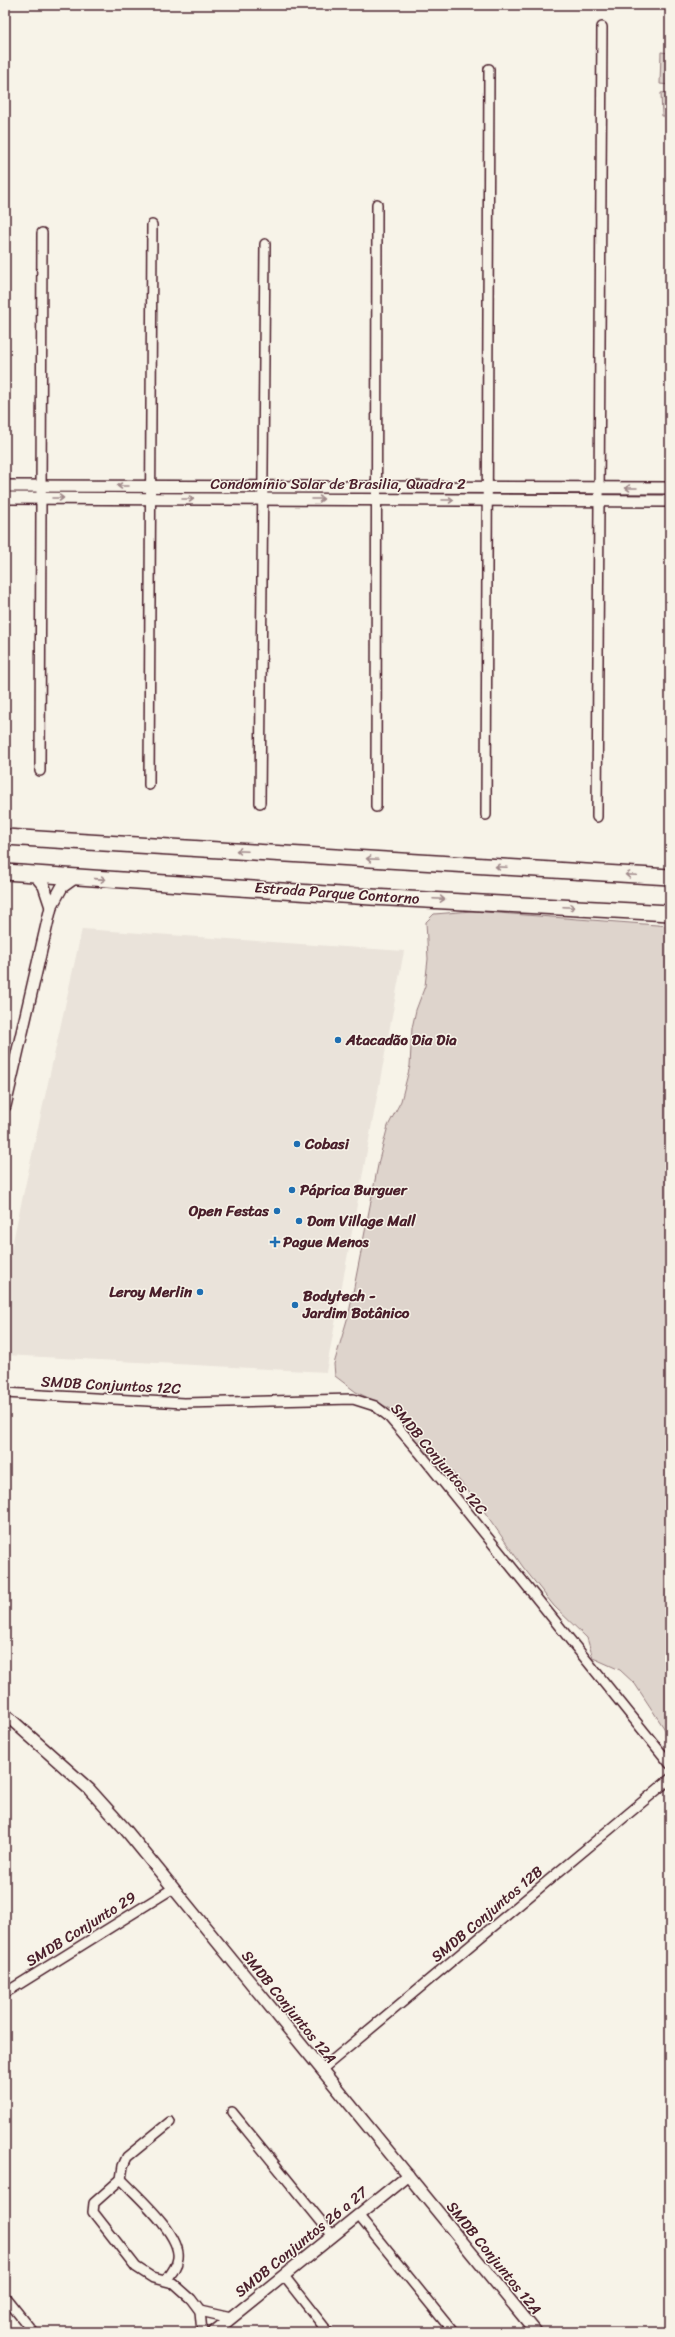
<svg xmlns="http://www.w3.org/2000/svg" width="675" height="2337" viewBox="0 0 675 2337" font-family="Sriracha,sans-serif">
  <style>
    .built { fill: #eae3da }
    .green { fill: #ded4cc; stroke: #947a7c }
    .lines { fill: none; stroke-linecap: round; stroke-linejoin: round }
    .minor-casing { stroke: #4a1f2b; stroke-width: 12 }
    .tertiary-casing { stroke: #4a1f2b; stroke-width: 14 }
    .trunk-casing { stroke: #4a1f2b; stroke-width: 18 }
    .minor { stroke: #f7f3e8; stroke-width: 9 }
    .tertiary { stroke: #f7f3e8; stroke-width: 11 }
    .trunk { stroke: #f7f3e8; stroke-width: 15 }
    .oneway { stroke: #a0898a }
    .poi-dot { fill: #1f6fb2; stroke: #f7f3e8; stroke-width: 1.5 }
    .labels { text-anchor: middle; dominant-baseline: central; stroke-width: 3; stroke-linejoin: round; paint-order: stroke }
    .street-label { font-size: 15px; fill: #4a1f2b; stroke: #f7f3e8 }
    .poi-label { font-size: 15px; font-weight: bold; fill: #4a1f2b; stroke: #f7f3e8; text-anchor: start }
  </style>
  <rect width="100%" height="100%" fill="#f7f3e8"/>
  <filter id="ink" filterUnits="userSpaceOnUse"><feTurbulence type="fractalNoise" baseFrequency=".025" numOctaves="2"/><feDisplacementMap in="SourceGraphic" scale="8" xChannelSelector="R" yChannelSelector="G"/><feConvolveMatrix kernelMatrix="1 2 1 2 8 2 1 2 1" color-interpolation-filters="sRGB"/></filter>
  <g filter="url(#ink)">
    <polygon class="built" points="82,929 404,951 326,1372 5,1355 5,1277"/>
    <g class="green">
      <polygon points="661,52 670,53 670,85 660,84"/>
      <polygon points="670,92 670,116 662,116 661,93"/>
      <polygon points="472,911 670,926 670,1737 635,1684 620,1670 593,1658 587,1638 554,1606 523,1567 479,1504 452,1472 437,1458 425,1452 393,1410 356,1392 335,1376 334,1364 349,1313 379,1160 388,1126 401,1101 410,1066 412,1028 416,1010 425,986 428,959 426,922 434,914"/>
    </g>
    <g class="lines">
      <defs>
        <g id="minor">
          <polyline points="40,771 42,233"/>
          <polyline points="149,785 152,225"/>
          <polyline points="260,803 265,244"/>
          <polyline points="376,807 377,204"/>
          <polyline points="486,815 489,69"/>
          <polyline points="597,817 602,27"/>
          <polyline points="5,1393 184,1403 353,1399 375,1406 388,1416 419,1452 670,1764"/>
          <polyline points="5,1993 172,1889"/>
          <polyline points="321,2070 670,1779"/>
          <polyline points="232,2112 333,2236"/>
          <polyline points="170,2122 127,2157 123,2166 121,2179 94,2203 93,2212 136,2267 153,2278 173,2283 191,2299 200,2311 202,2332"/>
          <path d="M121,2179C137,2196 181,2234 178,2258C177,2267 171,2274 166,2280"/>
          <polyline points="359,2216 453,2332"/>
          <polyline points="284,2276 328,2332"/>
          <polyline points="5,2297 33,2332"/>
          <polyline points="200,2311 231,2318"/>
        </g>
        <g id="tertiary">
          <polyline points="5,486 670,488"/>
          <polyline points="5,498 670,501"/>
          <polyline points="33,873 44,886 51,907"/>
          <polyline points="5,1106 51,907 62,887 76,877"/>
          <polyline points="5,1714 89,1789 125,1829 536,2332"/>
          <polyline points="214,2332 408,2175"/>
        </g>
        <g id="trunk">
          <polyline points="5,837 670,877"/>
          <polyline points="5,872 371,897 670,913"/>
        </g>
      </defs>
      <use href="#minor" class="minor-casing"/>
      <use href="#tertiary" class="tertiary-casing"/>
      <use href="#trunk" class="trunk-casing"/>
      <use href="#minor" class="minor"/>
      <use href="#tertiary" class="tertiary"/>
      <use href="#trunk" class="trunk"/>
    </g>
    <defs><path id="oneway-shaft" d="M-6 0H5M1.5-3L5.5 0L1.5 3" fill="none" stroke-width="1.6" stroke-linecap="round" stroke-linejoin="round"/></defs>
    <g class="oneway">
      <use href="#oneway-shaft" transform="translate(123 486) rotate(-180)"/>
      <use href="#oneway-shaft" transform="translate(631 488) rotate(-180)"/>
      <use href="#oneway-shaft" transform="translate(58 498)"/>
      <use href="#oneway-shaft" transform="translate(188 499)"/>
      <use href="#oneway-shaft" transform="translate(318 499)"/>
      <use href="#oneway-shaft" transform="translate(448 500)"/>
      <use href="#oneway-shaft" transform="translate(242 851) rotate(-177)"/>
      <use href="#oneway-shaft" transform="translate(372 859) rotate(-177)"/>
      <use href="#oneway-shaft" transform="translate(501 867) rotate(-177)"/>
      <use href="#oneway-shaft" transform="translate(631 875) rotate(-177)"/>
      <use href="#oneway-shaft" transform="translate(100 879) rotate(4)"/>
      <use href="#oneway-shaft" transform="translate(439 899) rotate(3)"/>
      <use href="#oneway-shaft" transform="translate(569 907) rotate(3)"/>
    </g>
  </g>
  <g class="poi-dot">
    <circle cx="338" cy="1040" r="4"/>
    <circle cx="297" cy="1144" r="4"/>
    <circle cx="292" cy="1190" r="4"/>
    <circle cx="277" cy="1211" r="4"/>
    <circle cx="299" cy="1221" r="4"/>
    <path d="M273 1236h4v4h4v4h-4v4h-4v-4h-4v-4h4z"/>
    <circle cx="200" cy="1292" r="4"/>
    <circle cx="295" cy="1305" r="4"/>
  </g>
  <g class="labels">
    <g class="street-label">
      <text x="338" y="484">Condomínio Solar de Brasilia, Quadra 2</text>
      <text transform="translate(337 893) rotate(4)">Estrada Parque Contorno</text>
      <text transform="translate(111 1385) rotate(3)">SMDB Conjuntos 12C</text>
      <text transform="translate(439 1459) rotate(50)">SMDB Conjuntos 12C</text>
      <text transform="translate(487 1914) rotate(-40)">SMDB Conjuntos 12B</text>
      <text transform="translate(81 1929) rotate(-32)">SMDB Conjunto 29</text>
      <text transform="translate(289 2007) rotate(51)">SMDB Conjuntos 12A</text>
      <text transform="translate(301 2242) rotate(-39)">SMDB Conjuntos 26 a 27</text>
      <text transform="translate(494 2258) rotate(51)">SMDB Conjuntos 12A</text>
    </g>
    <g class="poi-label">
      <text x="346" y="1040">Atacadão Dia Dia</text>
      <text x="305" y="1144">Cobasi</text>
      <text x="300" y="1190">Páprica Burguer</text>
      <text x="269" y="1211" text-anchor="end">Open Festas</text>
      <text x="307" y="1221">Dom Village Mall</text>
      <text x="283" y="1242">Pague Menos</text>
      <text x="192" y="1292" text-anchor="end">Leroy Merlin</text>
      <text x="303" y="1296">Bodytech -<tspan x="303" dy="17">Jardim Botânico</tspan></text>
    </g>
  </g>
  <rect width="675" height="2337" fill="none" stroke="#f7f3e8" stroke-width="20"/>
  <rect x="10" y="10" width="655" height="2317" fill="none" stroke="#4a1f2b" stroke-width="1.5" filter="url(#ink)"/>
</svg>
